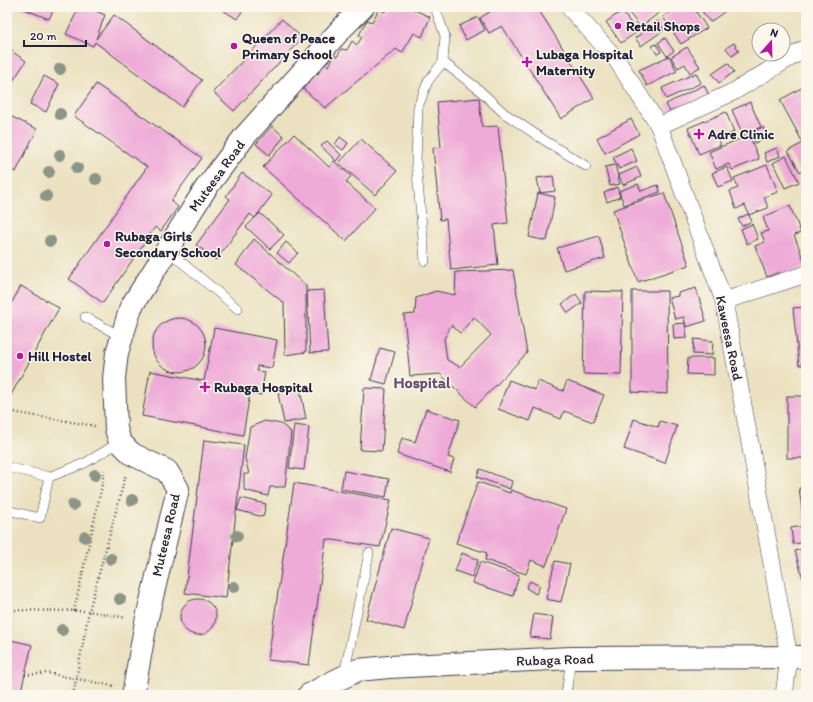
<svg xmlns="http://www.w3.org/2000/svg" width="813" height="702" viewBox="0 0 813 702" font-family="Itim,sans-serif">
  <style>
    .building { fill: #efabd8; fill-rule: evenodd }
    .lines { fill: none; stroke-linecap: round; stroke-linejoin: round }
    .lane-casing { stroke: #403f4f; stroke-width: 10 }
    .street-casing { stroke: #403f4f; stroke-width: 18 }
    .secondary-casing { stroke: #403f4f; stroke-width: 24 }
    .path { stroke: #403f4f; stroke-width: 2.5; stroke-dasharray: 1 3; stroke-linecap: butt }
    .lane { stroke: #fff; stroke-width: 9 }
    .street { stroke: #fff; stroke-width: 17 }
    .secondary { stroke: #fff; stroke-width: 22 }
    .tree { fill: #8c9586 }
    .poi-dot { fill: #b5179e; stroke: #fbf7ec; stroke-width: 1.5 }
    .labels { text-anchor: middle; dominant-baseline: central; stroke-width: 3; stroke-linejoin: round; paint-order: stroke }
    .poi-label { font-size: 14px; font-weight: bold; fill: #22223b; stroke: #fbf7ec; text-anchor: start }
    .street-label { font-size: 14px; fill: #22223b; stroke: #fbf7ec }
    .quarter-label { font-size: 16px; font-weight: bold; fill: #6a5272; stroke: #fbf7ec }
  </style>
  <rect width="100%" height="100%" fill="#fbf7ec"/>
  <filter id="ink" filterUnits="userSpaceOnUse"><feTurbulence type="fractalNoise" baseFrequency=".025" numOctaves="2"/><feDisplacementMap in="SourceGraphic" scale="8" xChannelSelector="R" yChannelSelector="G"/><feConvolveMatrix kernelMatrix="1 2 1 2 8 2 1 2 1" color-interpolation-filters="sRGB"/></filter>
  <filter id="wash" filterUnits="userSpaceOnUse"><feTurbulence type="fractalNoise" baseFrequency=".012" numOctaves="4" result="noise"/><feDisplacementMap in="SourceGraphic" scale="16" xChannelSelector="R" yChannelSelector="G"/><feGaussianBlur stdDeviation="0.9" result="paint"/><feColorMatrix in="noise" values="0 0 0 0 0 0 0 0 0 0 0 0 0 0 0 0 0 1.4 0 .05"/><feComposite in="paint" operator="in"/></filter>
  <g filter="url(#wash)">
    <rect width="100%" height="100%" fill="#ebe1c0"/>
    <g id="blocks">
      <g class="building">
        <polygon points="19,7 55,7 49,19"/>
        <polygon points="79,7 87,7 105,15 96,39 114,15 202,80 182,107 95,42 93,46 66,34"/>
        <polygon points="218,7 245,7 237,19"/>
        <polygon points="387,7 408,7 430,17 422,37 414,33 402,53 396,49 325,108 300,86 307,79 309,82 315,71 318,74 323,63 328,66 333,56 338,56 341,49 347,50 352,41 357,45 362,37 359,35 367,20 372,22 379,9 385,12"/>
        <polygon points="497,7 537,7 594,98 561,119 502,26 489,33 480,18"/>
        <polygon points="627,7 667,7 640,27 626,9"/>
        <polygon points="678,7 693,7 707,28 681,44 663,17"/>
        <polygon points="699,7 731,7 710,22"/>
        <polygon points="622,11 637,32 621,43 606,22"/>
        <polygon points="478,17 485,30 466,40 459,26"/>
        <polygon points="282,19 302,38 234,111 213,92"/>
        <polygon points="658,21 664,30 641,46 635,38"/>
        <polygon points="665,38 674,51 667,56 658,43"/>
        <polygon points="734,43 739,51 732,56 726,48"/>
        <polygon points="656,44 661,52 657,54 652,46"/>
        <polygon points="687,47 700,67 690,73 685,64 678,68 671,57"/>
        <polygon points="7,48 26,61 7,90"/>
        <polygon points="669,56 677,71 647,86 639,70"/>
        <polygon points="728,63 734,72 719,83 712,74"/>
        <polygon points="696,73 701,83 666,99 662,88"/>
        <polygon points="44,76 59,84 46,112 30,104"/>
        <polygon points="96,84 202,158 171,201 178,207 161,231 155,227 103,303 69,279 147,167 74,116"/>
        <polygon points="704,85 709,95 671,114 666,104"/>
        <polygon points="805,86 806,168 800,172 788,151 803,143 780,100"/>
        <polygon points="479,98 482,127 498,126 508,223 494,225 498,265 451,270 446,219 440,220 433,148 441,147 437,102"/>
        <polygon points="750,102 761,127 743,135 732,110"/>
        <polygon points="726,112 734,132 718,139 721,145 699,154 688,128"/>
        <polygon points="10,116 37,129 16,172 7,168 7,122"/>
        <polygon points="631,119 639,134 605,153 597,138"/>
        <polygon points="272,126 284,137 269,155 256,144"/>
        <polygon points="763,127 767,138 755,143 750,133"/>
        <polygon points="294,134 329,167 334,161 351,176 346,182 375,208 346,241 263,167"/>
        <polygon points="749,135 759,159 732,170 729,164 716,169 709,152"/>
        <polygon points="340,137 348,143 343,150 335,144"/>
        <polygon points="361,139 397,171 375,195 339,163"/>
        <polygon points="327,141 341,155 336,161 321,146"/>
        <polygon points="631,148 637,161 619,169 613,157"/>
        <polygon points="777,148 780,156 767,162 764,153"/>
        <polygon points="786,156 799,182 785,188 773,163"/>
        <polygon points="615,165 620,184 610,186 605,167"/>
        <polygon points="767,165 778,192 764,197 768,208 749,215 745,205 736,209 730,191 738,188 734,178"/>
        <polygon points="637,167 641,177 623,185 619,175"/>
        <polygon points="727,167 733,181 718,187 712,173"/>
        <polygon points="242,173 272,195 255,218 250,214 216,260 196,245 230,199 226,196"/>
        <polygon points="553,176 555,191 540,193 537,178"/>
        <polygon points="638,184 641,191 658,185 660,192 624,205 619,191"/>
        <polygon points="617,187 620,197 607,202 604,193"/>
        <polygon points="538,193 555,197 547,241 529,237"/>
        <polygon points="664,193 689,265 638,282 613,210"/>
        <polygon points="790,206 801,233 794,235 806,266 781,275 779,272 767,277 755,246 765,242 761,233 768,231 763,217"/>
        <polygon points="260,213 284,235 270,249 246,227"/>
        <polygon points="748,214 752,221 742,226 738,219"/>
        <polygon points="752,224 758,239 747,244 741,229"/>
        <polygon points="599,236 605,258 564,270 557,248"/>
        <polygon points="254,239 306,286 306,352 285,355 284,303 236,265"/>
        <polygon points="286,242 298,253 289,263 277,253"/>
        <path d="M513,270L527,353L475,407L440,374L410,376L404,315L415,314L416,298L436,291L455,295L456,272ZM474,317L491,335L460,367L447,360L444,339L451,325L460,333Z"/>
        <polygon points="21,286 59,308 7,402 7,311"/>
        <polygon points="696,288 706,321 686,327 684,317 675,319 669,298 678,296 678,293"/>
        <polygon points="324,290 328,352 310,353 307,291"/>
        <polygon points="585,291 623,292 621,375 583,374"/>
        <polygon points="632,291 667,291 668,394 632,392"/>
        <polygon points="576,294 582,303 568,313 562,304"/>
        <polygon points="806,307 806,365 799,365 793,308"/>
        <circle cx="179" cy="345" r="27"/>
        <polygon points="685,323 687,338 674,339 673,324"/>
        <polygon points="214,328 277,340 272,368 257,366 257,371 265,372 261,395 250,393 243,435 142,416 150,371 204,381"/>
        <polygon points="694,339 713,341 712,355 693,354"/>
        <polygon points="380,348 395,352 386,384 371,380"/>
        <polygon points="688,358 714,358 714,375 687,374"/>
        <polygon points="509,380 535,390 538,381 563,391 567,381 604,395 593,422 564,411 561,419 535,408 530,421 498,409"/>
        <polygon points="364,388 386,389 382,451 360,450"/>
        <polygon points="300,389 306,419 284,423 278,393"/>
        <rect x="787" y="396" width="19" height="62"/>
        <polygon points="426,409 460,420 448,457 454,459 450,472 397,454 402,438 415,442"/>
        <polygon points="634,419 658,427 660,421 677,426 665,463 624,449"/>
        <polygon points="265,421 281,424 291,432 285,487 270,487 268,496 244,490 244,474 249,474 245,458 250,427"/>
        <polygon points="294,425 309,427 304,470 289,468"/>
        <polygon points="204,440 244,445 226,598 185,593"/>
        <polygon points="480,469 512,481 510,489 477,477"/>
        <polygon points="344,471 389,479 386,497 341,489"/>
        <polygon points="478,482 510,493 511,490 566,509 546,566 531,560 526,574 485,560 487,553 456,543"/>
        <polygon points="294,483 391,500 380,547 326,539 309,665 268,660"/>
        <polygon points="806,487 806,524 804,524 799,488"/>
        <polygon points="241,498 266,504 263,517 237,510"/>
        <polygon points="805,526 806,542 793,544 791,528"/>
        <polygon points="391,528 429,538 404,630 366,619"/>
        <polygon points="806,548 806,578 803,579 795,551"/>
        <polygon points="462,553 478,560 472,577 455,571"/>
        <polygon points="555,561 570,564 561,602 546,599"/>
        <polygon points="480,562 519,575 513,596 473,583"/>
        <polygon points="530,581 540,586 536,594 526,588"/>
        <circle cx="198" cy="617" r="18"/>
        <polygon points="534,614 553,617 550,639 530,637"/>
        <polygon points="7,639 32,645 20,695 7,695"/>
      </g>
    </g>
  </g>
  <g filter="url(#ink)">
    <use href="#blocks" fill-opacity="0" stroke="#403f4f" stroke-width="1"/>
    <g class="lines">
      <defs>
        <g id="lane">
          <polyline points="443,62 477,88 504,113 544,140 586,166"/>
          <polyline points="167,250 238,309"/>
          <polyline points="425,261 416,161 418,107 428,81 443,62 445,36 435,7"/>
          <polyline points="85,317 122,337"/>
          <polyline points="7,467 49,477 85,463 120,442"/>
          <polyline points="7,510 40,518 49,477"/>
          <polyline points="344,675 369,553"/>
          <polyline points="566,695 571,658"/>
        </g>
        <g id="street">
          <polyline points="569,7 616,59 659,126 724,301 789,657 784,695"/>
          <polyline points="659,126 733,92 806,48"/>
          <polyline points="724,301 806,274"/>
        </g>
        <g id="secondary">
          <polyline points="133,695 146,622 178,489 167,471 132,454 120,442 116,429 114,378 117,353 131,307 206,188 245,136 343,27 363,7"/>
          <polyline points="309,695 335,681 358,670 389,667 571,658 806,657"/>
        </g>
      </defs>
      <use href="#lane" class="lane-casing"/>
      <use href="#street" class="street-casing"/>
      <use href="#secondary" class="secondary-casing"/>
      <g class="path">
        <polyline points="7,411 95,426"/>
        <polyline points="7,610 89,611 126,618"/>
        <polyline points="74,611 101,490 104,470"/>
        <polyline points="25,675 47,673 113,686"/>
        <polyline points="73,695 89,611 126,474"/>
      </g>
      <use href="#lane" class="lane"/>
      <use href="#street" class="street"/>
      <use href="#secondary" class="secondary"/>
    </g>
    <g class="tree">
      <circle cx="60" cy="69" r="6"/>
      <circle cx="60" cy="114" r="6"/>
      <circle cx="60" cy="155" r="6"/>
      <circle cx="77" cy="168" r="6"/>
      <circle cx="49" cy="172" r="6"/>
      <circle cx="96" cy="179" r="6"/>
      <circle cx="46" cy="196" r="6"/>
      <circle cx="50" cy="241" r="6"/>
      <circle cx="95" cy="475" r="6"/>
      <circle cx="132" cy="500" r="6"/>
      <circle cx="73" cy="505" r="6"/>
      <circle cx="237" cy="536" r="6"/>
      <circle cx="85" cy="537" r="6"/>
      <circle cx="111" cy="559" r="6"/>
      <circle cx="234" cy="587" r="6"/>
      <circle cx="120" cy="599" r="6"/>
      <circle cx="62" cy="630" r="6"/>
    </g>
  </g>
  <g class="poi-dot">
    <circle cx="618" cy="26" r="4"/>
    <circle cx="234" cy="46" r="4"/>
    <path d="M525 56h4v4h4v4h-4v4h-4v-4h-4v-4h4z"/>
    <path d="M697 128h4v4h4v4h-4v4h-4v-4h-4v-4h4z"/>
    <circle cx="107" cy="244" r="4"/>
    <circle cx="20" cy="356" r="4"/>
    <path d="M203 381h4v4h4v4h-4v4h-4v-4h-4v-4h4z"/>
  </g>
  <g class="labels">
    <g class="poi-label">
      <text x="626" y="26">Retail Shops</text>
      <text x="242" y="38">Queen of Peace<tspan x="242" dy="16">Primary School</tspan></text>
      <text x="536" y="54">Lubaga Hospital<tspan x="536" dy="16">Maternity</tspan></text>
      <text x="708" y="134">Adre Clinic</text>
      <text x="115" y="236">Rubaga Girls<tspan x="115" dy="16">Secondary School</tspan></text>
      <text x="28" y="356">Hill Hostel</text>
      <text x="214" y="387">Rubaga Hospital</text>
    </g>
    <g class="street-label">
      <text transform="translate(217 176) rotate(-54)">Muteesa Road</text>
      <text transform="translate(729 338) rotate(78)">Kaweesa Road</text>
      <text transform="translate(166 535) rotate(-77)">Muteesa Road</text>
      <text transform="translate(555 660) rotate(-2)">Rubaga Road</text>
    </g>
    <g class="quarter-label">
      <text x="422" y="382">Hospital</text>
    </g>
  </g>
  <rect width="813" height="702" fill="none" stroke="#fbf7ec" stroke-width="24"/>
  <g transform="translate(771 42) rotate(20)"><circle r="19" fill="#fbf7ec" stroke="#a4a2a5"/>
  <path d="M0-3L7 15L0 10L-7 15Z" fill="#b5179e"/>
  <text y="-6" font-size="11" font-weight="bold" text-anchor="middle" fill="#22223b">N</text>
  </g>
  <path d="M24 40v6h62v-6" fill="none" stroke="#22223b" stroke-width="2"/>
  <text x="30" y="40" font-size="12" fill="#22223b" stroke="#fbf7ec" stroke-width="3" paint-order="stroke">20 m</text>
</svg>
